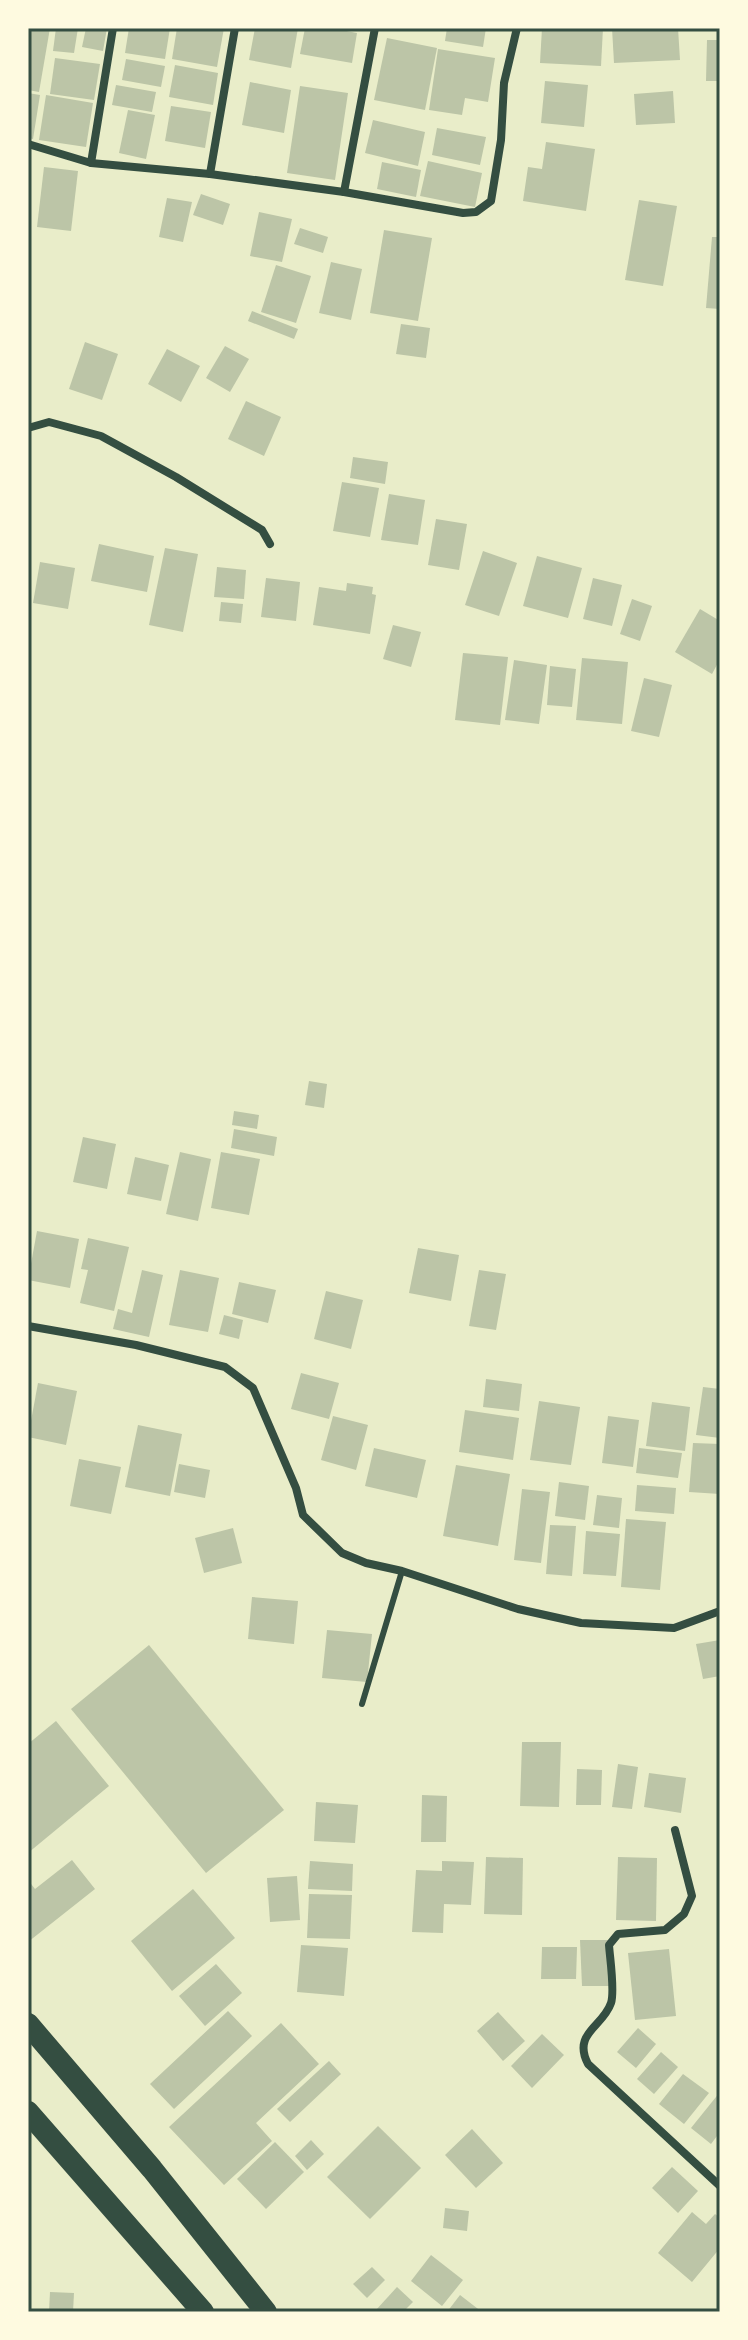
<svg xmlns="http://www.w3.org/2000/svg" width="748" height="2340" viewBox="0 0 748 2340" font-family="'Golos Text',sans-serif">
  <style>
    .building { fill: #bcc5a7 }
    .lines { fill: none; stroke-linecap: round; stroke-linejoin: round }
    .service { stroke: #344e41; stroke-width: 6 }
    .minor { stroke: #344e41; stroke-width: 8 }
    .trunk { stroke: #344e41; stroke-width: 22 }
    .neatline { fill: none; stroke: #344e41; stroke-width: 3 }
  </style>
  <rect width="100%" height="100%" fill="#e9edc9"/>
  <g class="building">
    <polygon points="28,28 50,28 39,92 28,90"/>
    <polygon points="56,28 78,28 74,53 53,51"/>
    <polygon points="86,28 107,28 103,51 82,47"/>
    <polygon points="129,28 170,28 165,59 125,53"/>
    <polygon points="177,28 224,28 217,67 172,59"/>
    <polygon points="255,28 298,28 291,68 249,60"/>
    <polygon points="305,28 331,28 357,33 352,63 300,54"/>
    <polygon points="447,28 486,28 483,47 445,41"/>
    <polygon points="542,28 603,28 601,66 540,63"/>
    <polygon points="612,28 678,28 680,60 614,63"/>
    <polygon points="387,38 437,48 425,110 374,100"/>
    <polygon points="707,40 720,40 720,81 706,81"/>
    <polygon points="438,49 495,58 488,102 465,98 462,115 429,110"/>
    <polygon points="55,58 100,64 94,100 50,94"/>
    <polygon points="126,59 165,66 161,87 122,80"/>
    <polygon points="175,65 218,73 213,105 169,97"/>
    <polygon points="545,81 588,85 584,127 541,123"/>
    <polygon points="250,82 291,90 284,133 242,125"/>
    <polygon points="116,85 156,92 152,112 112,105"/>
    <polygon points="300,86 348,93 335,180 287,173"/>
    <polygon points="673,91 675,123 636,125 634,94"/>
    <polygon points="28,93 40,95 33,139 28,138"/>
    <polygon points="46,95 93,103 86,147 39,140"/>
    <polygon points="171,106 211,112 205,148 165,141"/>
    <polygon points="128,110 155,115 146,159 119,153"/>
    <polygon points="373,120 425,132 418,166 365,153"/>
    <polygon points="437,128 486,137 480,165 432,155"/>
    <polygon points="546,142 595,149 586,211 523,201 528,167 542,169"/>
    <polygon points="428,161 482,173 475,207 420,196"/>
    <polygon points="382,162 421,170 416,197 377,189"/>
    <polygon points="44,167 78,171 71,231 37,227"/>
    <polygon points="201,194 230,204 223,225 193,215"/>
    <polygon points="167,198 192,202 183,242 159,237"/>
    <polygon points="639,200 677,206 663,286 625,280"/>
    <polygon points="259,212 292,219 282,262 250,256"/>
    <polygon points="300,228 328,237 323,253 294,244"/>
    <polygon points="384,230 432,238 418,321 370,313"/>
    <polygon points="712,237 720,237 720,309 706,308"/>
    <polygon points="331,262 362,269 351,320 319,313"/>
    <polygon points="276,265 311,276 296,323 261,312"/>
    <polygon points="252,311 298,329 294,339 248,321"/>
    <polygon points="401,324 430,328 426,358 396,354"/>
    <polygon points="85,342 118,354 102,400 69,389"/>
    <polygon points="225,346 249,359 230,392 206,378"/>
    <polygon points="167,349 200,366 181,402 148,384"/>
    <polygon points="246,401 281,417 264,456 228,439"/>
    <polygon points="353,457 388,462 385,484 350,478"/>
    <polygon points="342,482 379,488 370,537 333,531"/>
    <polygon points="389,494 425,500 418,545 381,540"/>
    <polygon points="436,519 467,524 459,570 428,565"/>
    <polygon points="99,544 154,556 147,592 91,581"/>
    <polygon points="165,548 198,554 183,632 149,625"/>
    <polygon points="483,551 517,563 499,616 465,605"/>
    <polygon points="537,556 582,568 568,618 523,606"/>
    <polygon points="40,562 75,568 68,609 33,603"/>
    <polygon points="217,567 246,570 244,599 214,597"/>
    <polygon points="266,578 300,582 296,621 261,617"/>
    <polygon points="593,578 622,585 612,626 583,619"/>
    <polygon points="347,583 373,587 372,594 376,595 370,634 313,625 319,587 346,591"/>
    <polygon points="632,599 652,606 640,641 620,634"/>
    <polygon points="221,602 243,604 241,623 219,621"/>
    <polygon points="700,609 720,621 720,659 712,674 675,652"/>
    <polygon points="393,625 421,632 411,667 383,659"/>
    <polygon points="463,653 508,657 500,725 455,720"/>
    <polygon points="582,658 628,662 622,724 576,720"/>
    <polygon points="514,660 547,665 539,724 505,720"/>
    <polygon points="550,666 576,669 572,707 547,705"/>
    <polygon points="644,678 672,685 659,737 631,731"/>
    <polygon points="309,1081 327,1084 324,1108 305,1105"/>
    <polygon points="234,1111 259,1115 257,1129 232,1125"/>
    <polygon points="234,1129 277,1137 274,1156 231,1148"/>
    <polygon points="83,1137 116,1144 107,1189 73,1182"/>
    <polygon points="180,1152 211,1159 198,1221 166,1214"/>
    <polygon points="221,1152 260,1159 249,1215 211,1208"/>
    <polygon points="135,1157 169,1165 161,1201 127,1194"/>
    <polygon points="37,1231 79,1239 70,1288 28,1280"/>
    <polygon points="88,1238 129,1247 114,1311 80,1303 88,1270 81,1269"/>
    <polygon points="418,1248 459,1255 451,1301 409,1293"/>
    <polygon points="142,1270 163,1275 149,1337 113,1329 118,1309 132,1313"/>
    <polygon points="180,1270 219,1278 208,1332 169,1325"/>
    <polygon points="479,1270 506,1274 496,1330 469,1326"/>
    <polygon points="239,1282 276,1290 268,1323 232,1314"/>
    <polygon points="326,1291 363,1300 351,1349 314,1339"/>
    <polygon points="224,1315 243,1320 239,1339 219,1334"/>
    <polygon points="301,1373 339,1383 329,1419 291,1409"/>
    <polygon points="486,1379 522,1384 519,1411 483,1407"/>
    <polygon points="38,1383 77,1391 66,1445 28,1437"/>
    <polygon points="703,1387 720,1389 720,1438 696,1435"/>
    <polygon points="539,1401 580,1407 571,1465 530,1460"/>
    <polygon points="652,1402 690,1407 685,1451 646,1446"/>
    <polygon points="465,1410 519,1418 513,1460 459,1452"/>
    <polygon points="333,1416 368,1425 356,1470 321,1460"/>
    <polygon points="608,1416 639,1420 633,1467 602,1463"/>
    <polygon points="138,1425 182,1434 170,1496 125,1487"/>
    <polygon points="693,1443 720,1444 720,1494 689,1492"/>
    <polygon points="374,1448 426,1460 417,1498 365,1486"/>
    <polygon points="639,1448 682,1453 678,1478 636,1473"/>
    <polygon points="79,1459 121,1467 111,1514 70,1506"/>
    <polygon points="179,1464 210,1470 205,1498 174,1492"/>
    <polygon points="456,1465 510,1474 498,1546 443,1536"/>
    <polygon points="559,1482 589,1486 585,1520 555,1516"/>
    <polygon points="637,1485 676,1488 674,1514 635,1511"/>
    <polygon points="522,1489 550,1492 541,1563 514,1560"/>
    <polygon points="597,1495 622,1498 619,1528 593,1525"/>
    <polygon points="626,1519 666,1522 660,1590 621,1587"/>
    <polygon points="550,1525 576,1526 572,1576 546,1574"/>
    <polygon points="233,1528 242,1563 204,1573 195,1538"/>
    <polygon points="586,1531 620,1534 616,1576 583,1574"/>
    <polygon points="252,1597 298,1601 294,1644 248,1639"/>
    <polygon points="327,1630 372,1634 367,1682 322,1678"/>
    <polygon points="720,1640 720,1676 703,1679 696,1644"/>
    <polygon points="149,1645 284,1810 206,1873 71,1709"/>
    <polygon points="56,1721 109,1786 28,1853 28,1744"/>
    <polygon points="522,1742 561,1742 559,1807 520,1806"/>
    <polygon points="618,1764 638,1767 632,1809 612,1807"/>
    <polygon points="577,1769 602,1770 601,1805 576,1805"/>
    <polygon points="649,1773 686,1778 681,1813 644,1807"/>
    <polygon points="422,1795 447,1796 446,1842 421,1842"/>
    <polygon points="316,1802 358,1805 355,1843 314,1841"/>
    <polygon points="486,1857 523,1858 522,1915 484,1914"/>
    <polygon points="618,1857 657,1858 656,1921 616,1920"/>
    <polygon points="72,1860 95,1889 28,1942 28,1880 35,1889"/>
    <polygon points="310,1861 353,1864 352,1891 308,1889"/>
    <polygon points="442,1861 474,1862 471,1905 444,1904 443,1933 412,1932 416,1870 442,1871"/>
    <polygon points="297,1876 300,1920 270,1922 267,1878"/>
    <polygon points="193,1889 235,1938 172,1991 131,1941"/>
    <polygon points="309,1894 352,1895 350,1939 307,1938"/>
    <polygon points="580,1940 608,1940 609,1986 582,1986"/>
    <polygon points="301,1945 348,1948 344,1996 297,1992"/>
    <polygon points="542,1947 577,1947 576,1979 541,1979"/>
    <polygon points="669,1949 676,2016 635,2020 628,1953"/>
    <polygon points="216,1964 242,1993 205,2026 179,1996"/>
    <polygon points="228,2011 252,2036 174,2109 150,2084"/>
    <polygon points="498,2012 525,2041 503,2061 477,2031"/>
    <polygon points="281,2023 319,2064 256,2123 272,2141 224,2185 169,2127"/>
    <polygon points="638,2028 656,2044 636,2068 617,2052"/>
    <polygon points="542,2034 564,2055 532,2088 511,2066"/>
    <polygon points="661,2052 678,2067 654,2094 637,2079"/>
    <polygon points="329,2061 341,2074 290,2122 277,2109"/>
    <polygon points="683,2074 709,2093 684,2124 659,2104"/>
    <polygon points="720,2092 720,2132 711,2144 691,2128"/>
    <polygon points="378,2126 421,2168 370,2219 327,2177"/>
    <polygon points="472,2129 503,2163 476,2188 445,2155"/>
    <polygon points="311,2140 324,2154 307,2170 295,2156"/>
    <polygon points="275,2142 304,2172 266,2209 237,2179"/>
    <polygon points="672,2167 698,2191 678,2213 652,2188"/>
    <polygon points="445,2208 469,2211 467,2231 443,2228"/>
    <polygon points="692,2212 706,2224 715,2214 720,2218 720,2248 692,2282 658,2253"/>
    <polygon points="431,2255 463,2280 442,2306 411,2281"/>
    <polygon points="372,2267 385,2280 367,2298 353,2284"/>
    <polygon points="397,2287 413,2302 403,2312 379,2312 376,2310"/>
    <polygon points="50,2292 74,2293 73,2312 49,2312"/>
    <polygon points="460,2295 482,2312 447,2312"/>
  </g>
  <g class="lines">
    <polyline class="service" points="362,1704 402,1571"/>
    <g class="minor">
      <polyline points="28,144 91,163 210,174 344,192 463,213 476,212 491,201 501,140 504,83 517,28"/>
      <polyline points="91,163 113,28"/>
      <polyline points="210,174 235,28"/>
      <polyline points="344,192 375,28"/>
      <polyline points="28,428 49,422 101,436 176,477 262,530 270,544"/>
      <polyline points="28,1326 136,1345 225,1367 253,1388 296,1488 303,1515 342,1553 366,1563 402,1571 518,1609 581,1623 674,1628 720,1611"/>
      <path d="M675,1830L692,1896L684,1914L665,1930L618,1934L609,1945C610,1959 615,1991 611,2003C603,2027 572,2033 588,2064L720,2186"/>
    </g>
    <g class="trunk">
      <polyline points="28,2024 152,2169 266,2312"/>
      <polyline points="28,2112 203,2312"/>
    </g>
  </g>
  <rect width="748" height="2340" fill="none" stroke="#fefae0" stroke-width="60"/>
  <rect x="30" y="30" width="688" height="2280" class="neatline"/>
</svg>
